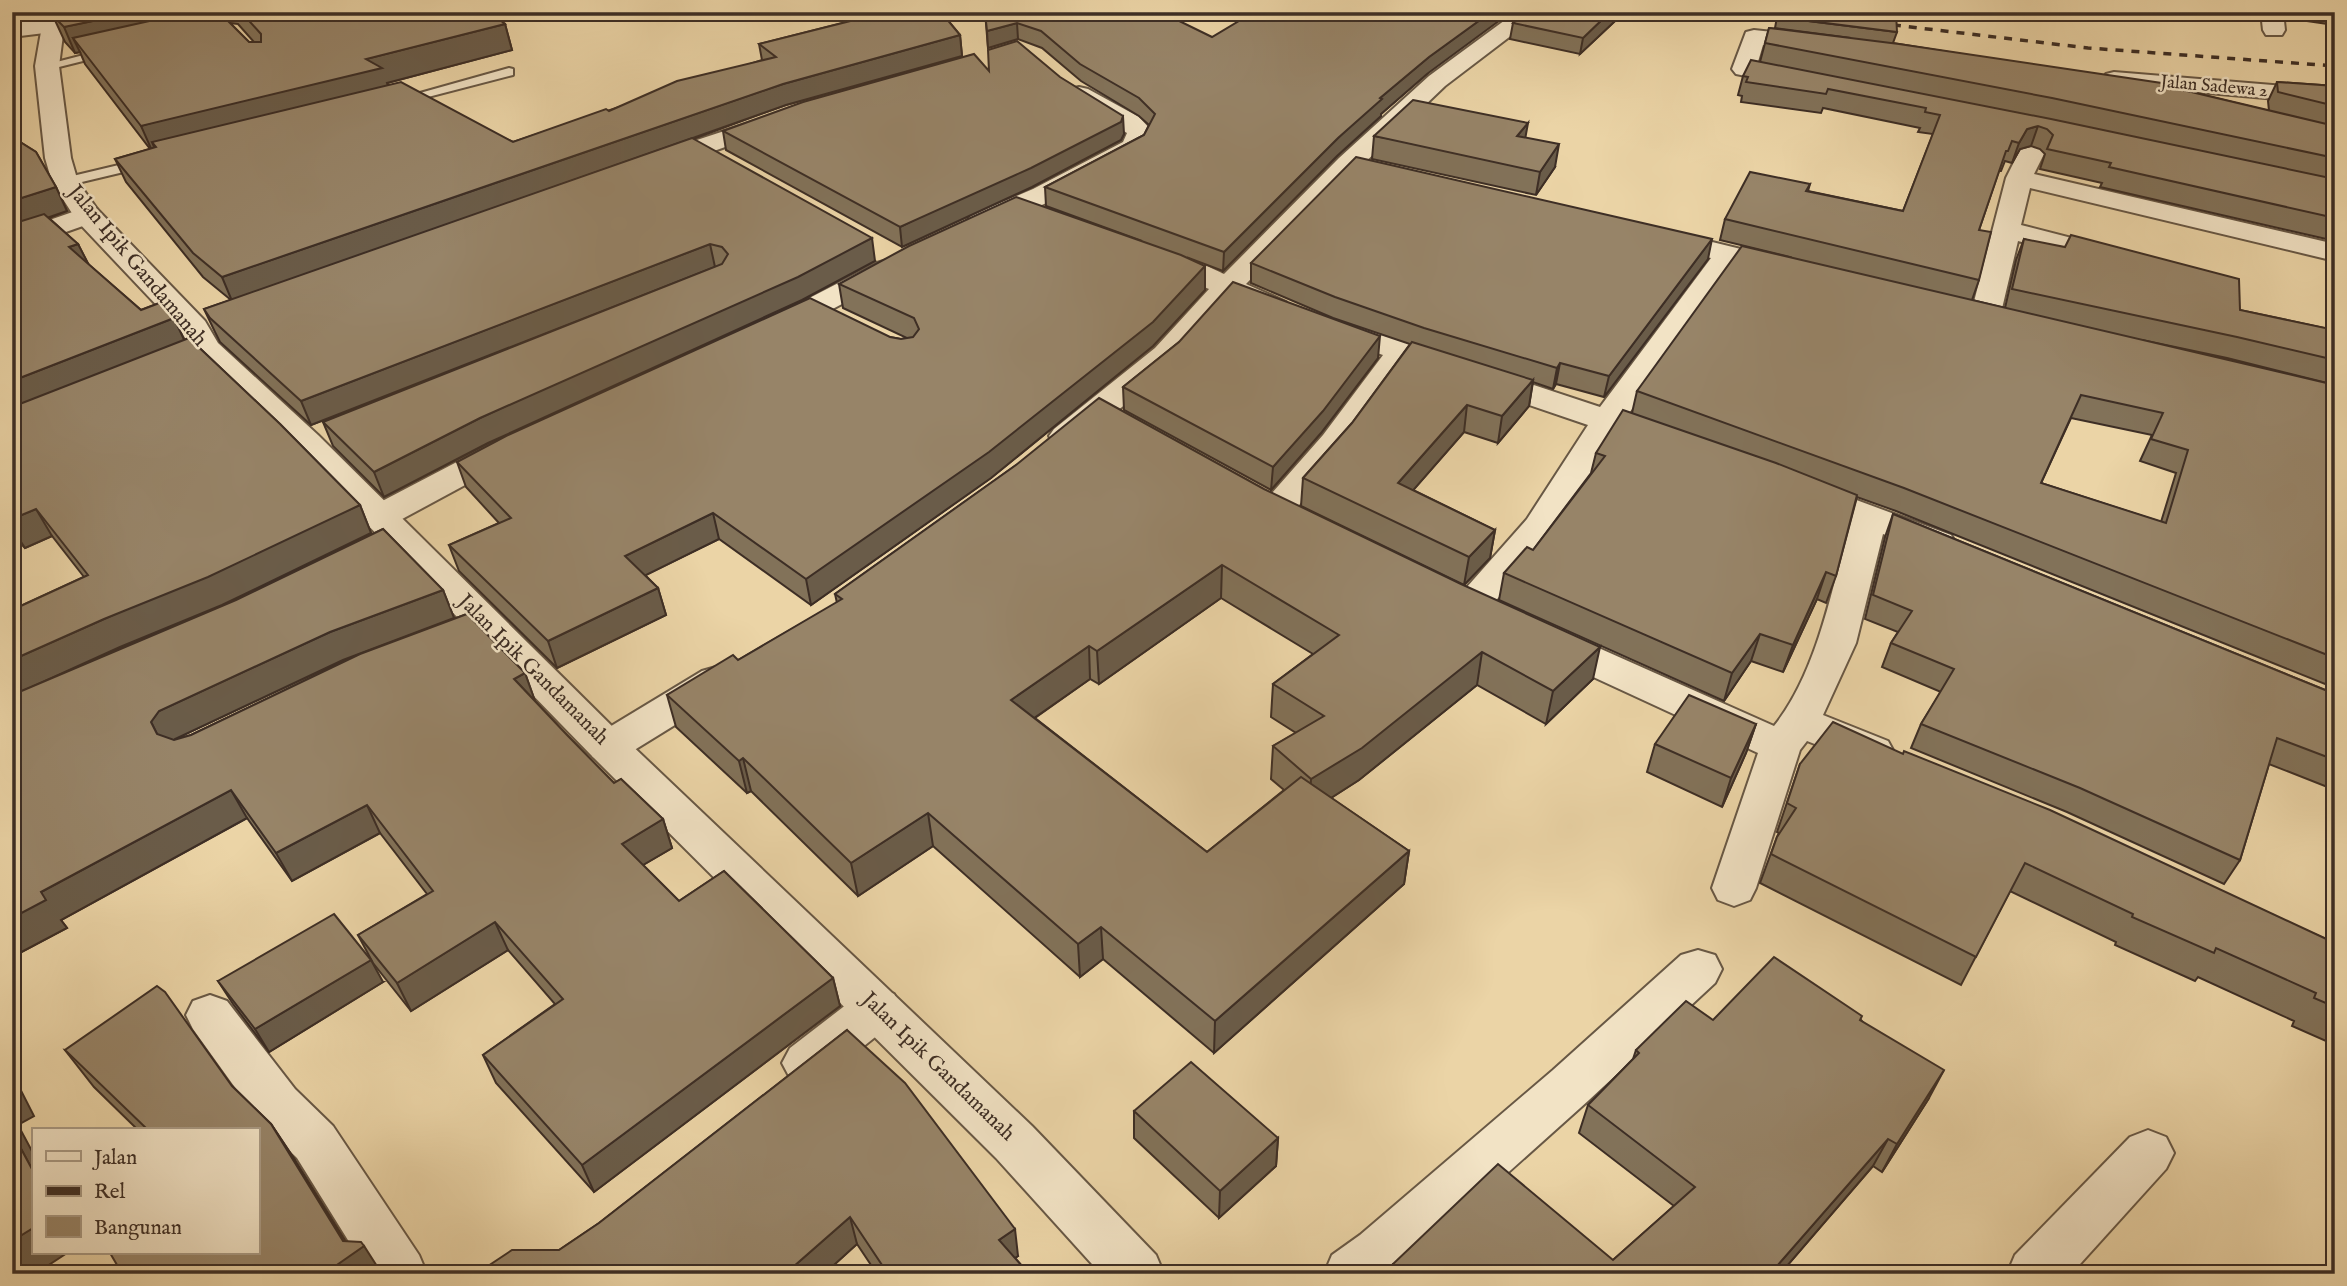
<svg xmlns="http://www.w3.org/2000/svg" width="2347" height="1286" viewBox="0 0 2347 1286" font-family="'IM FELL English',serif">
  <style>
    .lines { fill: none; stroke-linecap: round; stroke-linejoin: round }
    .service-casing { stroke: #685845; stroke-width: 4 }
    .minor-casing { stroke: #685845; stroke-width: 4 }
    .tertiary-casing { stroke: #685845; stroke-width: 4 }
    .service { fill: #f2e3c5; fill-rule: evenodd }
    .minor { fill: #f2e3c5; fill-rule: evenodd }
    .tertiary { fill: #f2e3c5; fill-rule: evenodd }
    .rail { stroke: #3d2e25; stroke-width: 3.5; stroke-dasharray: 8 8; stroke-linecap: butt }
    .wall { fill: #827259; stroke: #3d2e25; stroke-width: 2; fill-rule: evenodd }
    .shaded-wall { fill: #6a5c49; stroke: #3d2e25; stroke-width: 2 }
    .building { fill: #978468; stroke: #3d2e25; stroke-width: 2; fill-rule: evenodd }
    .labels { text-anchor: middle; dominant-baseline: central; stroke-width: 5; stroke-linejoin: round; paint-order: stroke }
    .far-street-label { font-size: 18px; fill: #3d2e25; stroke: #f2e3c5 }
    .street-label { font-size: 21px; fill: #3d2e25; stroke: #f2e3c5 }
  </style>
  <rect width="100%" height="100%" fill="#ebd4a6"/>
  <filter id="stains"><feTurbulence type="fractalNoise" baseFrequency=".00286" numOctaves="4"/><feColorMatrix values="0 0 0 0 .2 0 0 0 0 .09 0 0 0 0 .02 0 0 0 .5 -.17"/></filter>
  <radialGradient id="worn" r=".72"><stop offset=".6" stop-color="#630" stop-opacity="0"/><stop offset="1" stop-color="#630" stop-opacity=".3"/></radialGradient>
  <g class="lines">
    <defs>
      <g id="service">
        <polygon points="107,49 111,50 111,54 47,70 41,66"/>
        <polygon points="509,68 513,69 513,75 401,104 395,100"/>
        <polygon points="144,159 150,163 149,166 65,186 58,182 60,179"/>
      </g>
      <g id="minor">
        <path d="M1516,12H1542L1445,86L1357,170L1246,284L1286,302L1290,308L1286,314C1266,319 1249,307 1232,299L1177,362L1078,443L1066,446L1054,443L1049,436L1054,429L1155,348L1209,289L1147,264L1143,258L1147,252C1171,246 1202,264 1224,274L1339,158L1429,76Z"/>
        <polygon points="2261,12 2283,12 2285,30 2282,35 2266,35 2263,30"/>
        <polygon points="53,19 61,21 64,26 61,31 12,37 12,23"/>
        <polygon points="1754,30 1818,37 1826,39 1829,44 1826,49 1818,51 1763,45 1757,65 1806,75 1810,80 1806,85 1798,87 1736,74 1732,69 1746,32"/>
        <polygon points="2114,72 2335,90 2335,104 2106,84 2102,79 2106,74"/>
        <polygon points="1079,87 1088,89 1139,117 1153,132 1143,151 1051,201 991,227 981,229 971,227 967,221 971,215 1033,189 1123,142 1127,133 1070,99 1067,94 1070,89"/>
        <polygon points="2048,90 2057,92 2060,97 2057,128 2034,174 2335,244 2335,261 2030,188 2021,225 2126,252 2130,258 2126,264 2116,267 2018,241 2000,317 1996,323 1985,326 1974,323 1970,317 2006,178 2031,128 2036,97 2039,92"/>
        <polygon points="773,115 782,117 785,122 782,127 663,169 654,171 645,169 641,163 645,157"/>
        <polygon points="87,207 97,209 101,215 97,221 12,251 12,233"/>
        <polygon points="1659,229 1794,262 1798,268 1794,274 1784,277 1736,265 1627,416 1675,432 1680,439 1675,446 1663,449 1615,434 1559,525 1530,564 1483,614 1470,617 1457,614 1451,605 1527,519 1588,425 1409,364 1347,449 1288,518 1276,521 1264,518 1258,510 1264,502 1323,435 1383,355 1318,333 1314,327 1318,321 1329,318 1340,321 1600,407 1711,258 1649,243 1645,237 1649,231"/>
        <polygon points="887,260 897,263 901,269 897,275 787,333 776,336 765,333 761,327 765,321 877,263"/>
        <polygon points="507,439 519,442 524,449 519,456 391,525 379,528 367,525 361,517 367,509 495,442"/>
        <path d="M1805,481L1951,535L1956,543L1951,551L1938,554L1883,534L1856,643L1823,715L1888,741L1894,752L1888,763L1873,767L1807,741L1800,750L1756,888L1750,900L1734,906L1718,900L1712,888L1758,753L1537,651L1532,642L1537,633L1551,629L1565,633L1774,726C1817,673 1833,586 1850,521L1793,498L1788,491L1793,484Z"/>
        <polygon points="716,667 730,671 736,681 730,691 623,757 608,762 593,757 587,747 593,737 702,671"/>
        <polygon points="1698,950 1715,955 1722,969 1715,983 1589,1100 1398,1271 1395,1274 1324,1274 1332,1255 1360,1235 1553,1070 1681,955"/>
        <polygon points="877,988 894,994 901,1008 894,1022 824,1078 807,1084 790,1078 782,1063 790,1048 860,994"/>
        <polygon points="210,995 227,1001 295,1089 333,1126 419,1255 427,1274 369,1274 297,1158 259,1121 193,1029 186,1015 193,1001"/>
        <polygon points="2148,1130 2166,1137 2174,1153 2166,1169 2071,1274 2007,1274 2015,1255 2130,1137"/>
      </g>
      <polygon id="tertiary" points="52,12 75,12 64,27 59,66 71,158 78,182 97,209 205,321 218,343 318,435 623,737 1032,1126 1156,1255 1164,1274 1101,1274 996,1158 593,757 294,449 195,355 181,331 77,221 52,182 45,158 35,66 42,26"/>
    </defs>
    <use href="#service" class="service-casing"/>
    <use href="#minor" class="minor-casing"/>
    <use href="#tertiary" class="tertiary-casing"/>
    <use href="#service" class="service"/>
    <use href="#minor" class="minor"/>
    <use href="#tertiary" class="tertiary"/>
    <polyline class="rail" points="1877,23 2088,48 2335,66"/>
  </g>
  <g class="wall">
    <path d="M53,12H490L505,24L512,50L387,83L388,85L513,142L762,60L759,44L850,21L848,12H941L960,35L962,56L786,105L693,139L875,261L802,300L488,443L384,497L333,446L323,422L649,292L311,425L220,342L215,332L204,309L231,300L203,277L126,182L115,159L150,149L85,64L80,52L75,53L65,42L53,16ZM230,23L238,24L254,42H249Z"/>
    <polygon points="985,12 1212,37 1427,74 1381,114 1381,116 1337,156 1223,271 1189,258 1205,290 1153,346 991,478 811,605 719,539 645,575 658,588 666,615 557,668 459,571 449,545 499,523 466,487 457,462 890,337 901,339 907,338 843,308 839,284 1142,241 1046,206 1045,187 1144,135 1149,125 1139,116 1081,81 1042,48 1018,39 988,48"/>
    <polygon points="2284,12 2335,12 2335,25 2286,18"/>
    <path d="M1777,17L1897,32L1893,43L2179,89L2269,111L2268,101L2277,82L2335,86V241L2100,187L2102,183L2040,169L2045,154L2040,149L2031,146L2020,149L2012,163L2005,161L2001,171H1999L1979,230V280L1972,300L2005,308L2016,260L2024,239L2240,310L2333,330L2335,324V385L2227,358L2142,340L2335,385V688L1896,511L1857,497L1836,576L1826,603L1817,599L1783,672L1751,661L1724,701L1499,600L1504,573L1533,550L1591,473L1596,453L1632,413L1637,391L1790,257L1720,240L1725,219L1810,184L1808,191L1903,211L1933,134L1918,132L1920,128L1823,108L1821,113L1741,102L1742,96L1738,95L1743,76L1760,62L1769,28L1851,38L1775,28ZM2071,418L2152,435L2140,461L2176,473L2161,522L2041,483Z"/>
    <polygon points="1615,21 1580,54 1510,39 1513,23"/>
    <polygon points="989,71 1124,134 1121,140 1032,187 902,247 726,150 723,131"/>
    <polygon points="12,132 14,138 36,152 56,187 67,211 49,218 78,244 88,264 141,310 162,302 174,318 184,340 189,338 280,424 360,505 371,533 222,605 120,647 54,677 236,600 383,529 443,590 454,618 343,660 175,739 174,740 191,735 360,654 467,614 525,673 535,701 567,735 614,783 621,779 663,819 672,848 643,865 679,901 724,871 833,978 840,1006 594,1192 496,1083 483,1055 555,1004 508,950 411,1011 373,963 358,935 427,894 380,833 292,881 247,818 61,920 67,928 12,957 12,610 84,577 52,536 25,548 12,534"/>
    <polygon points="1374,136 1555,167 1536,195 1372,159"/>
    <polygon points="1708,259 1604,397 1556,384 1553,389 1533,382 1529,406 1498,443 1464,432 1413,490 1495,530 1490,558 1464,585 1301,506 1303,478 1352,423 1410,344 1333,318 1251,283 1251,263"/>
    <polygon points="1179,342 1378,358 1321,433 1271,490 1124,410 1123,387"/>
    <path d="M1016,465L1593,679L1546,724L1477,685L1359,780L1331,798L1409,851L1404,884L1214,1053L1103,959L1080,977L933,846L858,896L751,791L747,793L676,727L667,695L738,660L837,603L835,594ZM1221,598L1313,654L1273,684L1271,717L1296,733L1273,746L1271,779L1284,790L1207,852L1035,718L1090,679L1099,684Z"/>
    <polygon points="1893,514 2335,694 2335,790 2269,764 2240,860 2224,884 2067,812 1911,748 1921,724 1941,692 1882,667 1891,643 1898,632 1865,619 1885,537"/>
    <polygon points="1756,724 1746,753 1722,807 1647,772 1655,744"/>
    <polygon points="1903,754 2335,943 2335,1045 2292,1026 2294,1021 2198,977 2195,981 2115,945 2116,942 2010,891 1961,985 1760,883 1777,837 1779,833 1777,832 1800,764"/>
    <polygon points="218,981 383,982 269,1052 233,1004"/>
    <polygon points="1713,1020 1861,1020 1929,1098 1882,1172 1873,1166 1780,1274 1390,1274 1391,1272 1393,1264 1613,1260 1674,1206 1579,1133 1588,1105 1633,1059 1636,1050"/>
    <polygon points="847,1030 1018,1256 1015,1258 1029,1274 877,1274 857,1244 824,1274 476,1274 559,1250 599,1223"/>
    <polygon points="65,1050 232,1086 271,1124 295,1160 120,1270 257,1130 138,1130 94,1087"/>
    <polygon points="1134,1111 1278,1138 1276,1166 1219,1218 1134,1138"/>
  </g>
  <g class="shaded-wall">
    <polygon points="41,12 49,12 43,17"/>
    <polygon points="136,12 221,12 224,21 73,38 80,52 75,53 64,27"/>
    <polygon points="1491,12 1511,12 1427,74 1381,114 1381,116 1337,156 1223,271 1224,252 1338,138 1380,98 1429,57"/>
    <polygon points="1610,12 1616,12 1615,21 1580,54 1583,38"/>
    <polygon points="1017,23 1018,39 988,48 987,31"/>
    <polygon points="505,24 512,50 387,83 391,95 156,147 152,142 156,152 153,153 141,126 366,59"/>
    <polygon points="960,35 962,56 786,105 232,301 222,277 783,84"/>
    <polygon points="1123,116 1124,134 1121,140 1032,187 902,247 900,227"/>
    <polygon points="1528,123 1524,145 1517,136"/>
    <polygon points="2038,126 2031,146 2020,149 2012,163 2019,143 2027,129"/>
    <polygon points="1559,144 1555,167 1536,195 1540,172"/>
    <polygon points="56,187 67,211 12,230 12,201"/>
    <polygon points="872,238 875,261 802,300 488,443 384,497 374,472 480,418"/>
    <polygon points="1712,239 1708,259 1604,397 1609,376"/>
    <polygon points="78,244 91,269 69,247"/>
    <polygon points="710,244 715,267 311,425 301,401"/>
    <polygon points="1205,266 1205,290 1153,346 991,478 811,605 806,579"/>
    <polygon points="174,318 186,344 12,413 12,381"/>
    <polygon points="1380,336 1378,358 1321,433 1271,490 1273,467"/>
    <polygon points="1560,363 1556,384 1553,389 1557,368"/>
    <polygon points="1533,380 1529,406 1498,443 1502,416"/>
    <polygon points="1467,405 1464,432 1395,511 1398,483"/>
    <polygon points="360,505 371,533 222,605 120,647 12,696 12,660"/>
    <polygon points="36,509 52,536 25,548 12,528 12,519"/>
    <polygon points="713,513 719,539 632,582 625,556"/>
    <polygon points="1495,530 1490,558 1464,585 1469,557"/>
    <polygon points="1222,565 1221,598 1099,684 1097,651"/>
    <polygon points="1826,572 1817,599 1783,672 1793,645"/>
    <polygon points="658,588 666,615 557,668 548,641"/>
    <polygon points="443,590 454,618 343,660 175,739 168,750 157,734 151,722 159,711 330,632"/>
    <polygon points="1760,634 1751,661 1724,701 1732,673"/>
    <polygon points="1089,646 1090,679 1014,732 1011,700"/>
    <polygon points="1600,647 1593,679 1546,724 1553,691"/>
    <polygon points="1482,652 1477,685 1359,780 1309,812 1311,779"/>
    <polygon points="525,673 535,701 514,679"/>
    <polygon points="1756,724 1746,753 1722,807 1731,778"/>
    <polygon points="743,758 751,791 747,793 739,761"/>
    <polygon points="231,790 247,818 61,920 67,928 12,957 12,918 41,892"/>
    <polygon points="367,805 380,833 292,881 276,853"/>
    <polygon points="928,813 933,846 858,896 851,863"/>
    <polygon points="663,819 672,848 631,872 622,844"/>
    <polygon points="1409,851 1404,884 1214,1053 1215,1021"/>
    <polygon points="495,922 508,950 411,1011 397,983"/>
    <polygon points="1101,927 1103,959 1080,977 1078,944"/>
    <polygon points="371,960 383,982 269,1052 255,1029"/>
    <polygon points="833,978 840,1006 594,1192 582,1165"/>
    <polygon points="1944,1070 1929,1098 1882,1172 1897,1144"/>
    <polygon points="12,1073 34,1116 18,1125 33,1153 33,1171 12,1132"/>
    <polygon points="271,1124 295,1160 353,1253 364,1246 382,1274 324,1274 343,1241"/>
    <polygon points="1278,1138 1276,1166 1219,1218 1220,1191"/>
    <polygon points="1888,1139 1873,1166 1780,1274 1770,1274"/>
    <polygon points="850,1217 857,1244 824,1274 785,1274"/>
    <polygon points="33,1228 33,1253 67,1253 35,1274 12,1274 12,1241"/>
    <polygon points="1015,1229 1018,1256 1002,1266 999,1240"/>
  </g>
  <g class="building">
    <polygon points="54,12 136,12 64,27 53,16"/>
    <polygon points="190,12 219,12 249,42 261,42 261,34 241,12 490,12 505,24 366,59 382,68 141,126 73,38"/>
    <polygon points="849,12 941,12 960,35 783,84 222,277 193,253 115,159 156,147 152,142 401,82 513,142 606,109 609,111 677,81 776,57 759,44 855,20"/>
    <polygon points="985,12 1161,12 1212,37 1254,12 1491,12 1429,57 1380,98 1382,99 1338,138 1224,252 1045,187 1144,135 1155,114 1139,98 1080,64 1041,31 1017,23 987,31"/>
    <polygon points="1526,12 1610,12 1583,38 1513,23"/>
    <polygon points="1779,12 1896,12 1897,32 1777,17"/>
    <polygon points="1769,28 1899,44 2175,85 2179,89 2335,126 2335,158 2052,98 1765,43"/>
    <polygon points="1017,41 1060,77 1123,116 1121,122 1031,168 900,227 723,131 803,102 974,54 989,71 988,50"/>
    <polygon points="1751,60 2051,119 2335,179 2335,218 2109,167 2111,163 2047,149 2053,135 2047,129 2038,126 2027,129 2019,143 2012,141 2008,151 2006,151 1979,230 1991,232 1979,280 1725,219 1750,172 1810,184 1806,191 1903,211 1940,115 1925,112 1926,108 1828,89 1826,94 1746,82 1748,77 1743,76"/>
    <polygon points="2277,82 2335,86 2335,106 2278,92"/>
    <polygon points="1413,100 1528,123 1517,136 1559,144 1540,172 1374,136"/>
    <polygon points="12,137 36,152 56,187 12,201"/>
    <polygon points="692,138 872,238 798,277 480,418 374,472 323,422 722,264 728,254 722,247 710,244 301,401 210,318 204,309"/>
    <polygon points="1356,157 1712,239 1609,376 1560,363 1557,368 1424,328 1335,297 1251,263"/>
    <polygon points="1016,197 1181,255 1205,266 1153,322 989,452 806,579 713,513 625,556 658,588 548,641 449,545 511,518 457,462 506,436 810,298 890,337 901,339 913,337 919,329 914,318 839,284 909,246"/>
    <polygon points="44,214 78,244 69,247 141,310 162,302 174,318 12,381 12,224"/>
    <polygon points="2071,235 2239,279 2240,310 2335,330 2335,360 2237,337 2012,289 2024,239 2065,247"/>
    <path d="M1742,246L2335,385V658L1904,488L1637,391ZM2081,395L2163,413L2151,439L2188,450L2166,523L2041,483Z"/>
    <polygon points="1233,282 1380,336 1323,411 1273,467 1123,387 1179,342"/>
    <polygon points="189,338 280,424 360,505 208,577 104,619 12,660 12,610 88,575 36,509 12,519 12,407"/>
    <polygon points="1412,342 1533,380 1502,416 1467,405 1398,483 1495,530 1469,557 1303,478 1352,423"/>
    <polygon points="1099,398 1264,489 1461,584 1600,647 1553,691 1482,652 1362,748 1311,779 1273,746 1324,716 1273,684 1339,635 1222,565 1097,651 1089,646 1011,700 1207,852 1301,777 1409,851 1215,1021 1101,927 1078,944 928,813 851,863 743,758 739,761 667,695 733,655 738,660 842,599 835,594 1016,465"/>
    <polygon points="1623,410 1776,463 1857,495 1836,576 1826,572 1793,645 1760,634 1732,673 1504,573 1527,547 1533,550 1605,456 1596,453"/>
    <polygon points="1893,514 2335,694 2335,760 2277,738 2240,860 2080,788 1921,724 1954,669 1891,643 1912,611 1873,595"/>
    <polygon points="383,529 443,590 330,632 159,711 151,722 157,734 174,740 191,735 360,654 467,614 525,673 514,679 567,735 614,783 621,779 663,819 622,844 679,901 724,871 833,978 582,1165 483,1055 563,999 495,922 397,983 358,935 433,891 367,805 276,853 231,790 41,892 46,900 12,918 12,695 236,600"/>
    <polygon points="1689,695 1756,724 1731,778 1655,744"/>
    <polygon points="1833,722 1903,754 1904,751 2050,810 2335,943 2335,1007 2314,998 2316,993 2216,948 2214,953 2132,917 2133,914 2025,863 1976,957 1771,854 1777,837 1796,808 1787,803 1800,764"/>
    <polygon points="334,914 371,960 255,1029 218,981"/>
    <polygon points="1774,957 1862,1016 1860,1020 1944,1070 1897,1144 1888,1139 1770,1274 1390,1274 1396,1267 1393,1264 1498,1164 1613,1260 1695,1187 1588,1105 1639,1053 1636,1050 1686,1001 1713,1020"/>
    <polygon points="157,986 165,992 232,1086 271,1124 343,1241 361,1242 364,1246 324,1274 115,1274 120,1270 110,1253 257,1253 257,1130 148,1130 65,1050"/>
    <polygon points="847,1030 905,1083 1015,1229 999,1240 1029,1274 888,1274 850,1217 785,1274 476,1274 512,1250 559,1250 599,1223"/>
    <polygon points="1191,1062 1278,1138 1220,1191 1134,1111"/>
    <polygon points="12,1132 33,1171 33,1228 12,1241"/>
  </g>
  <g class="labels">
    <g class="far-street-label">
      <text transform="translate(2214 87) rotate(5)">Jalan Sadewa 2</text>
    </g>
    <g class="street-label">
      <text transform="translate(137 266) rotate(50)">Jalan Ipik Gandamanah</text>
      <text transform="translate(533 670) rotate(45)">Jalan Ipik Gandamanah</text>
      <text transform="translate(938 1067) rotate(44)">Jalan Ipik Gandamanah</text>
    </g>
  </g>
  <rect width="2347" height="1286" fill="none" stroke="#ebd4a6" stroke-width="42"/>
  <rect x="14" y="14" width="2319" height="1258" fill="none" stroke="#3d2e25" stroke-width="3.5"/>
  <rect x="21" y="21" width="2305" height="1244" fill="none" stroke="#3d2e25" stroke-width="2"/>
  <rect x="32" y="1128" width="228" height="126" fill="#f2e3c5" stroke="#aa9b85" stroke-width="2"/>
  <rect x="46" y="1151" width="35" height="10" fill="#f2e3c5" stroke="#aa9b85" stroke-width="2"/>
  <text x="94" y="1164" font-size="21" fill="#3d2e25">Jalan</text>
  <rect x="46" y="1186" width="35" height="10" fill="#3d2e25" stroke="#aa9b85" stroke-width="2"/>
  <text x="94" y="1198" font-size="21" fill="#3d2e25">Rel</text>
  <rect x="46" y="1216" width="35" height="21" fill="#978468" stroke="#aa9b85" stroke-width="2"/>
  <text x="94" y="1234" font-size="21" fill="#3d2e25">Bangunan</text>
  <rect width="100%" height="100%" filter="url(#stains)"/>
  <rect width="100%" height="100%" fill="url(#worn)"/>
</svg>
